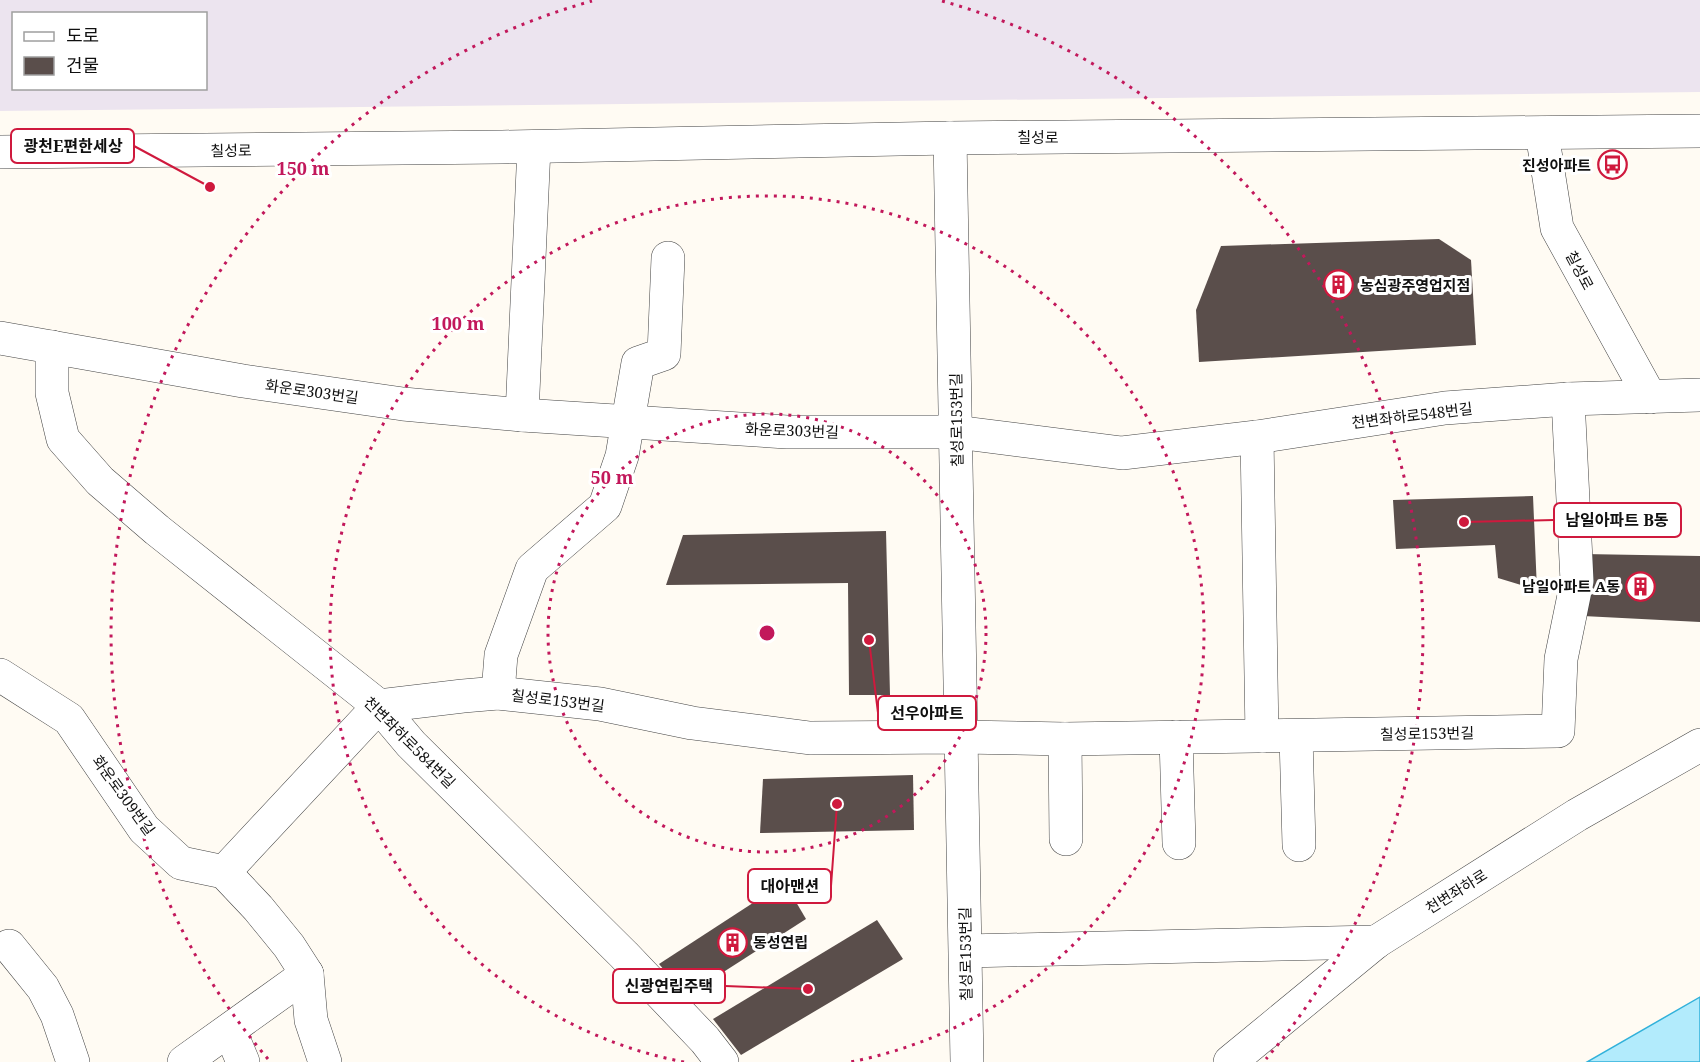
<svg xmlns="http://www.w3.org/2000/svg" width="1700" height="1062" viewBox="0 0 1700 1062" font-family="'Noto Serif','Noto Sans KR',serif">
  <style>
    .industrial { fill: #ece4ef; fill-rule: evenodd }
    .water { fill: #b2ebfc; stroke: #31b1da; stroke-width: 1.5 }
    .building { fill: #5a4e4b }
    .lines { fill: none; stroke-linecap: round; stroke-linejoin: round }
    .minor-casing { stroke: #434343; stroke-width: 34 }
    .minor { stroke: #fff; stroke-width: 33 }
    .ring { fill: none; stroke: #c2185b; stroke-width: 3; stroke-dasharray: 3 6 }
    .labels { text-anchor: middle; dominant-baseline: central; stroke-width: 6; stroke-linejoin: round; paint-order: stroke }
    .street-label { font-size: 15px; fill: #101010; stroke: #fff }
    .poi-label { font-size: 15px; font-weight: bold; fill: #101010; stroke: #fff; text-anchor: end }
    .centre { fill: #c2185b; stroke: #fff; stroke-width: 3 }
    .ring-label { font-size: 18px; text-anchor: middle; font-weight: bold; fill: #c2185b; stroke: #fff; stroke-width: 6; stroke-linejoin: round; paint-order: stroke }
    .leader { fill: none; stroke: #cf193d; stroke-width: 2 }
    .callout-dot { fill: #cf193d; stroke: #fff; stroke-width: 2 }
    .callout { fill: #fff; stroke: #cf193d; stroke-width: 2 }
    .callout-label { font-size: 16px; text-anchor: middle; font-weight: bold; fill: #101010 }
  </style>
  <rect width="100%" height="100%" fill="#fffbf3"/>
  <path class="industrial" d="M0,0H1700V92L0,111ZM14,14H206V88H14Z"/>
  <polygon class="water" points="1700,997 1700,1062 1587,1062"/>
  <g class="building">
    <polygon points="1439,239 1471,260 1476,345 1199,362 1196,310 1221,246"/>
    <polygon points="1533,496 1537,590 1498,578 1495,545 1396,549 1393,500"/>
    <polygon points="886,531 890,695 849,695 848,583 666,585 683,535"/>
    <polygon points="1583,554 1700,556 1700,622 1583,616"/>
    <polygon points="913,775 914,830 760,833 763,779"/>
    <polygon points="765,895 796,902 806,919 686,996 659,964"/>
    <polygon points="877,920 903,959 741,1055 713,1019"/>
  </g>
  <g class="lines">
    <defs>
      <g id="minor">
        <polyline points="1542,133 1557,228 1650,397"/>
        <polyline points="950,138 967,1062"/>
        <polyline points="0,152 502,147 950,138 1700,131"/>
        <polyline points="0,338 243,381 403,404 522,415 787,432 956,432 1122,453 1257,437 1445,408 1568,399 1700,395"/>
        <polyline points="52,347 52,393 63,439 100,481 157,530 379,706 411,744 624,955 705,1040 722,1062"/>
        <polyline points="522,415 534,147"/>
        <polyline points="1257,437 1262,736"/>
        <polyline points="0,675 69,719 144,829 181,863 224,872 258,908 289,946 307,974 311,1020 325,1062"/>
        <polyline points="498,693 501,655 532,569 605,506 622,456 638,363 664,354 668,258"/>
        <polyline points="1296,736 1299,845"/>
        <polyline points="1176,737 1179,843"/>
        <polyline points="1065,739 1066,839"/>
        <polyline points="224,872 379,706 463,696 498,693 600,704 692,723 810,738 961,737 1065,739 1558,731 1561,659 1577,581 1568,399"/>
        <polyline points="9,946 43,988 57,1015 73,1062"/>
        <polyline points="966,951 1376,942"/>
        <polyline points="230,1031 243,1062"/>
        <polyline points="184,1062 307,974"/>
        <polyline points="1230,1062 1376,942 1577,815 1700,745"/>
      </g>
    </defs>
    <use href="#minor" class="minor-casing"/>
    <use href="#minor" class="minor"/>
  </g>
  <g class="ring">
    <circle cx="767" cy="633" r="219"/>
    <path d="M684 1062A437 437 0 1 1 850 1062"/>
    <path d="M268 1059A656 656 0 0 1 592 1M942 1A656 656 0 0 1 1266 1059"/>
  </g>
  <defs>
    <symbol id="bus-ring" viewBox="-11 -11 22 22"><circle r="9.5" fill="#fff" stroke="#cf193d" stroke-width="1.5"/><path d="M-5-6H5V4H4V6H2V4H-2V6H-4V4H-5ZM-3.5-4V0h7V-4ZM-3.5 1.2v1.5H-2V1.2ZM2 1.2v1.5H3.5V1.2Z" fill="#cf193d"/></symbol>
    <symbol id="building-ring" viewBox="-11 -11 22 22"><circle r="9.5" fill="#fff" stroke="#cf193d" stroke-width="1.5"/><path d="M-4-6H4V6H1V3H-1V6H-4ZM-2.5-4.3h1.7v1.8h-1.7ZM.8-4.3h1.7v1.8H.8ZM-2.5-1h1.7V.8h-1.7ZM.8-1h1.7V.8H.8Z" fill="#cf193d"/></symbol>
  </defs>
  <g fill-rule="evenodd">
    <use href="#bus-ring" x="1596" y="148" width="33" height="33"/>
    <use href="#building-ring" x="1322" y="268" width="33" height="33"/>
    <use href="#building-ring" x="1624" y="570" width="33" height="33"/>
    <use href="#building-ring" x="716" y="926" width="33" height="33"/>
  </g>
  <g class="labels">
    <g class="street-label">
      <text x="1038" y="137">칠성로</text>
      <text transform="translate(231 150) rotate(-1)">칠성로</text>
      <text transform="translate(1580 270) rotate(62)">칠성로</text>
      <text transform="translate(312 391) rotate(8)">화운로303번길</text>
      <text transform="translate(1412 415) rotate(-7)">천변좌하로548번길</text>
      <text transform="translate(956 420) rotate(-91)">칠성로153번길</text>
      <text transform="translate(792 430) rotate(2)">화운로303번길</text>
      <text transform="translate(558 700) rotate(7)">칠성로153번길</text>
      <text transform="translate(1427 733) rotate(-1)">칠성로153번길</text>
      <text transform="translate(410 742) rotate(45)">천변좌하로584번길</text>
      <text transform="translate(124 795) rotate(54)">화운로309번길</text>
      <text transform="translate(1456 891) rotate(-32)">천변좌하로</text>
      <text transform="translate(965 954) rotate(-91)">칠성로153번길</text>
    </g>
    <g class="poi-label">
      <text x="1591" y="165">진성아파트</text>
      <text x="1360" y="285" text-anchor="start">농심광주영업지점</text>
      <text x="1620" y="586">남일아파트 A동</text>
      <text x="753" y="942" text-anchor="start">동성연립</text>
    </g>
  </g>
  <circle cx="767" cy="633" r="9" class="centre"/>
  <g class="ring-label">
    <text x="303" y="175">150 m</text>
    <text x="458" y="330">100 m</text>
    <text x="612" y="484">50 m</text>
  </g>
  <path class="leader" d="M210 187L134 146M1464 522L1554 520M869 640L878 713M837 804L831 886M808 989L725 986"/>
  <g class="callout-dot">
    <circle cx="210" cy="187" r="6"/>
    <circle cx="1464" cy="522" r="6"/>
    <circle cx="869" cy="640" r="6"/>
    <circle cx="837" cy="804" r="6"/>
    <circle cx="808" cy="989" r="6"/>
  </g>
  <g class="callout">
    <rect x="11" y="129" width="123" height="34" rx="6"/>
    <rect x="1554" y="503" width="127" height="34" rx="6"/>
    <rect x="878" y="696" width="98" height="34" rx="6"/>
    <rect x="748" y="869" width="83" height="34" rx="6"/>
    <rect x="613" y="969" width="112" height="34" rx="6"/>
  </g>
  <g class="callout-label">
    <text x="73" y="152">광천E편한세상</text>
    <text x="1617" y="526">남일아파트 B동</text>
    <text x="927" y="719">선우아파트</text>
    <text x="790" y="892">대아맨션</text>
    <text x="669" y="992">신광연립주택</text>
  </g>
  <rect x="12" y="12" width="195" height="78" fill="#ffffff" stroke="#9f9f9f" stroke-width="1.5"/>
  <rect x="24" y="32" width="30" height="9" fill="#ffffff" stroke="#9f9f9f" stroke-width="1.5"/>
  <text x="66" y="42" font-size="18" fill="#101010">도로</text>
  <rect x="24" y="57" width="30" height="18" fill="#5a4e4b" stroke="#9f9f9f" stroke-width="1.5"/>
  <text x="66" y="72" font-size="18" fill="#101010">건물</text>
</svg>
